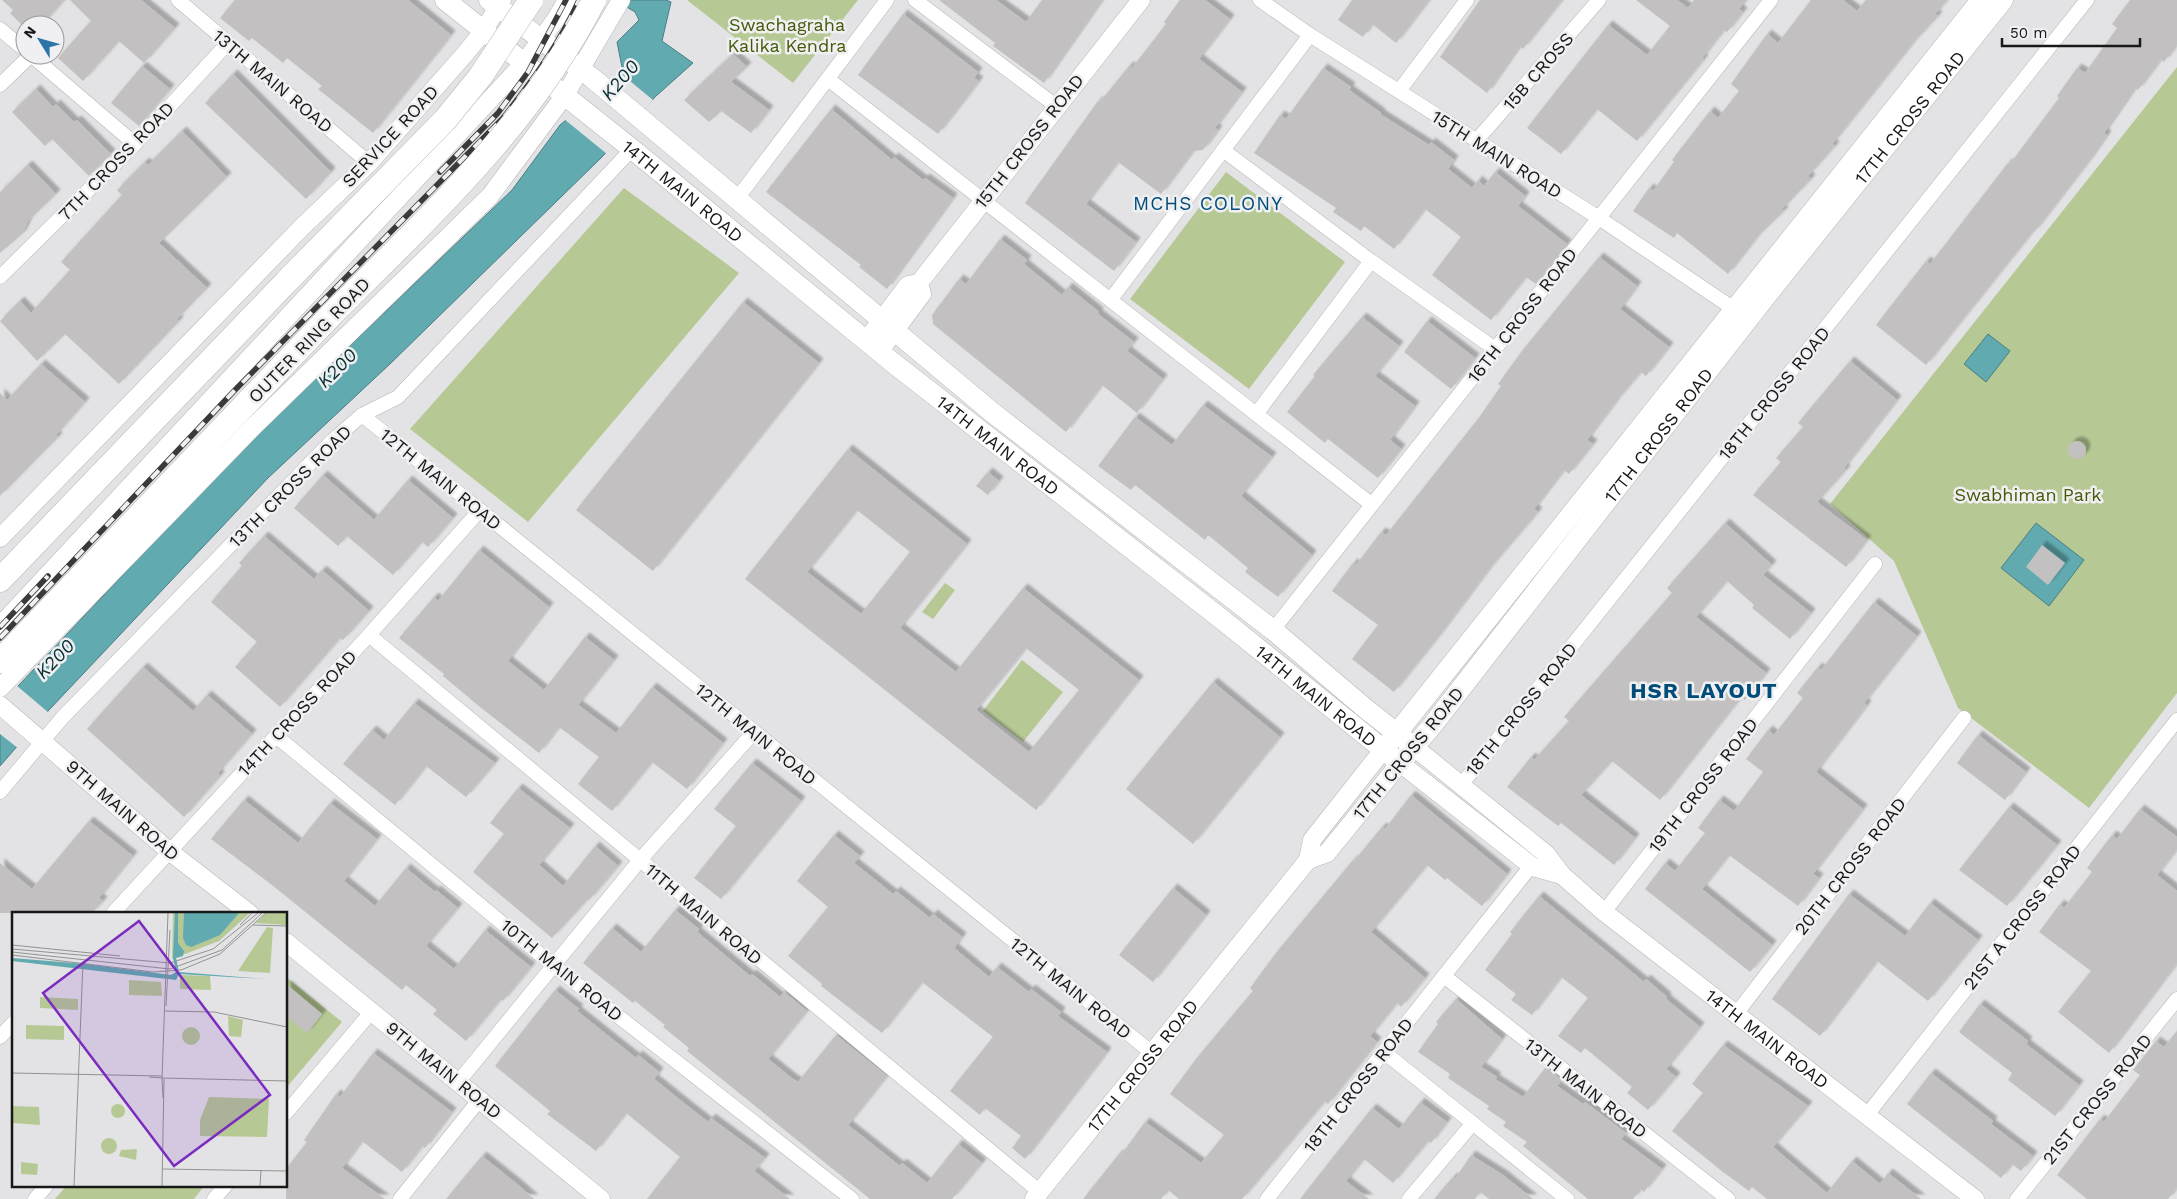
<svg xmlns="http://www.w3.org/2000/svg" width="2177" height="1199" viewBox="0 0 2177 1199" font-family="'Work Sans',sans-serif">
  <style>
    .green { fill: #b6c995 }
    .water { fill: #60aab0; stroke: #4a7e83 }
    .pier { fill: #e3e3e5 }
    .building { fill: #c2c0c1; fill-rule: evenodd; filter: url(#shadow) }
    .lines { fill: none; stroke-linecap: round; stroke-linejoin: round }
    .minor-casing { stroke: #b7b7b9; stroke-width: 15 }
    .tertiary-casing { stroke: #b7b7b9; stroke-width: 19 }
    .secondary-casing { stroke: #b7b7b9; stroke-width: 21 }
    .trunk-casing { stroke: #b7b7b9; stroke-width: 25 }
    .minor { stroke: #fff; stroke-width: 14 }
    .tertiary { stroke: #fff; stroke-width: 18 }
    .secondary { stroke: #fff; stroke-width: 20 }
    .trunk { stroke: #fff; stroke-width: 24 }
    .rail-casing { stroke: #3a3a3b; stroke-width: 5.5 }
    .rail { stroke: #f0f0f2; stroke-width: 4; stroke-dasharray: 11; stroke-linecap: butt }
    .trunk-bridge-casing { stroke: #b7b7b9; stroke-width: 25; stroke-linecap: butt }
    .trunk-bridge { stroke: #fff; stroke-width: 24 }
    .labels { text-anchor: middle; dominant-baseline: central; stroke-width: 5; stroke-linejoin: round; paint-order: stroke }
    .park-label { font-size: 18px; fill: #455a08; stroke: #f0f0f2 }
    .street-label { font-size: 18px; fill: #181819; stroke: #f0f0f2 }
    .water-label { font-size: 19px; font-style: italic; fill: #082f32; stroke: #f0f0f2 }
    .neighbourhood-label { font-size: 19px; letter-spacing: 1px; fill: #004d7a; stroke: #f0f0f2 }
    .district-label { font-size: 22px; font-weight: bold; letter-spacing: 1px; fill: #004d7a; stroke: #f0f0f2 }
    .inset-road { fill: none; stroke: #929293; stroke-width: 1 }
    .view { fill: #7b2cbf; fill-opacity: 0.15; stroke: #7b2cbf; stroke-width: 2.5 }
    .inset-edge { fill: none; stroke: #181819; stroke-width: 2.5 }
  </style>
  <defs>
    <filter id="shadow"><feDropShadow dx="4.5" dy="-4.5" stdDeviation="1" flood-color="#0004"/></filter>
  </defs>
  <rect width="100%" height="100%" fill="#e3e3e5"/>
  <g class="green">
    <polygon points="687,0 858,0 793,83"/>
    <polygon points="2177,67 2177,693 2089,808 1958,708 1894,561 1830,504"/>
    <polygon points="1226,172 1345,262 1249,389 1130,299"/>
    <polygon points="624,188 739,273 528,522 410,429"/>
    <polygon points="945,583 955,590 933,619 922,612"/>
    <polygon points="1022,660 1063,692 1023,742 983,711"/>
    <polygon points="286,977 342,1022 286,1088"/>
    <polygon points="67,1185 205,1185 194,1199 55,1199"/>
  </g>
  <g class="water">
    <polygon points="615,0 666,0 671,2 662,41 693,63 655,97 602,157 391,363 268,478 49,710 0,766 0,708 19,685 236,455 512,190 560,125 623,72 617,42 639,20 635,12"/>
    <polygon points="1988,334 2010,351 1986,382 1964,364"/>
    <polygon points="2036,523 2084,560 2049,606 2001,568"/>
  </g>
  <g class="pier">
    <polygon points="619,72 653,100 607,154 564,119"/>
    <polygon points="16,685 49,713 19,749 0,734 0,704"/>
  </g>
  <g class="building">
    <polygon points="2,0 64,0 42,25 22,25 10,13 13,10"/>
    <polygon points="70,0 141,0 175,28 144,63 119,41 83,81 58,58 91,21"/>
    <polygon points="235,0 408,0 451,35 373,133 318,89 322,86 287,58 283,63 252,38 249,41 220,18"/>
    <polygon points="939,0 996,0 1026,22 1042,0 1102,0 1044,83 993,46 995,43"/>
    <polygon points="1180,0 1205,0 1230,19 1199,59 1242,92 1215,128 1218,130 1203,150 1193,151 1161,194 1118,162 1086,204 1136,242 1114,271 1025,203 1098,101 1100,102 1129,66 1132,68 1166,24 1164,22"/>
    <polygon points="1352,0 1429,0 1396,43 1372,24 1363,37 1338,20"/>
    <polygon points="1480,0 1562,0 1523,49 1520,46 1487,93 1440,57"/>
    <polygon points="1636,0 1677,0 1688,8 1694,0 1746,0 1739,9 1743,12 1727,32 1724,30 1702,58 1704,59 1637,141 1597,109 1561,154 1527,128 1608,25 1647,55 1670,26"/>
    <polygon points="1811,0 1843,0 1857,11 1866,0 1947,0 1935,14 1938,16 1912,44 1832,144 1835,146 1808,176 1811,179 1782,209 1784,211 1756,238 1728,274 1677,233 1674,238 1633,211 1649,188 1653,191 1674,162 1672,160 1710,111 1718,118 1739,91 1731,84 1767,34 1778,43"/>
    <polygon points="2130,0 2177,0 2177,44 2164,62 2161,59 2138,90 2135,88 2104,133 2107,135 2088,162 2034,232 2033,231 1926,365 1876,325 1926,261 1930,264 2008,163 2010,164 2059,98 2057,96 2077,68 2085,73 2117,28 2112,24"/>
    <polygon points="903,14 978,72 974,78 979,81 938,134 858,75"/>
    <polygon points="733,54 747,67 731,82 769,110 751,133 721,111 709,122 684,100"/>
    <polygon points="142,66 170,89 139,126 111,103"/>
    <polygon points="1323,68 1351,87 1349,90 1381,113 1380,114 1429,145 1431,142 1454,160 1448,169 1472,188 1478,180 1484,186 1495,172 1525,196 1518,206 1567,244 1536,284 1526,277 1491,320 1432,275 1461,237 1425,209 1394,249 1364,226 1361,231 1333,212 1336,208 1254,153 1280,115 1286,119"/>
    <polygon points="233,74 331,172 306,199 205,103"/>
    <polygon points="36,89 53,107 56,104 74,122 77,120 111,154 89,176 52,139 45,146 12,112"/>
    <polygon points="831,109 892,160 894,157 923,180 925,178 953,198 887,289 859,267 861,265 766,192"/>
    <polygon points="182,131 227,177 159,243 207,288 177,319 179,321 119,384 65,334 37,361 0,321 20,301 31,313 70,270 61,262 122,195 117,190 145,162 148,165"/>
    <polygon points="28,165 56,194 28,221 22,234 0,253 0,192"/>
    <polygon points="1000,239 1027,260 1024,264 1062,295 1068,287 1099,312 1098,314 1134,342 1127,351 1163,379 1137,413 1102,385 1066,432 933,324 932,315 959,279 966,284"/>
    <polygon points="1599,257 1637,286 1620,309 1669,347 1646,376 1641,372 1617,400 1587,440 1593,444 1569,474 1564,470 1534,509 1538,512 1489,569 1441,633 1394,692 1352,659 1378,625 1332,591 1353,563 1356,565 1381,532 1386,535 1478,419 1501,386 1498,384 1522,351"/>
    <polygon points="743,302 819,363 653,571 576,510"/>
    <polygon points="1362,317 1399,346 1375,376 1415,406 1390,440 1401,449 1378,478 1328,439 1325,443 1287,412 1315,376 1313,375"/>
    <polygon points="1427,321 1475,358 1451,389 1404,352"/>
    <polygon points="1850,361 1897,400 1844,468 1846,470 1817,502 1867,540 1846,567 1753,495 1781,462 1776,458 1803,427 1798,423"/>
    <polygon points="41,364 85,402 56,435 58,437 0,496 0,393 7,400"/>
    <polygon points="1203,405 1272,457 1241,496 1312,555 1278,597 1245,572 1248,568 1208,535 1205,540 1135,485 1131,490 1098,466 1135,417 1172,445"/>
    <circle cx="2077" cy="450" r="9"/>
    <path d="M848,449L967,544L900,628L956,672L1023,588L1139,680L1036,810L745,579ZM857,510L910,552L861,614L807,572ZM1026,648L1079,690L1029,752L976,710Z"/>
    <polygon points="988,472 999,481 988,495 976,486"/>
    <polygon points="323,475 374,520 408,480 453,518 428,547 422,542 393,575 347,536 338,546 294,508"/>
    <polygon points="1725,523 1772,565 1763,575 1811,613 1790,639 1752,608 1754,605 1727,581 1696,617 1766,673 1745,700 1741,697 1660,800 1612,761 1581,795 1635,838 1614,865 1561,823 1558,826 1507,787 1531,757 1534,760 1569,721 1564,717 1672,593 1667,588"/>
    <polygon points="264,536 314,579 322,570 369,611 343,640 340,638 280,707 235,667 257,642 211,602 242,566 239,563"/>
    <polygon points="2042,545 2065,563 2048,585 2026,567"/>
    <polygon points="479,550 549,607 508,661 544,690 585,637 614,660 578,705 616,733 652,687 723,743 687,789 652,762 612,811 578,784 599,757 559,727 539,753 480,707 443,676 444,674 399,638 434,597 438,601"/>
    <polygon points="1874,602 1917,636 1864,703 1867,705 1816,772 1863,809 1813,874 1819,878 1798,906 1729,855 1702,889 1772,945 1750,972 1645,889 1665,863 1675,871 1705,833 1698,828 1719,800 1734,811 1763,772 1746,759 1768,730 1774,735 1803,698 1797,693 1818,667 1821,670"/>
    <polygon points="143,667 193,711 207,695 252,734 218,773 220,776 184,817 87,729"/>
    <polygon points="1213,682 1280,737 1193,844 1126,789"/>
    <polygon points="414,703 495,763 466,797 426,766 395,805 343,764 372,730 384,740"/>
    <polygon points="1978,735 2026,772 2005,800 1957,763"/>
    <polygon points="752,763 801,801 721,899 694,878 736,826 714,809"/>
    <polygon points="518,788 570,828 539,865 563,886 595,846 618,866 589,900 588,899 552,938 473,872 504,834 490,823"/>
    <polygon points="1411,795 1507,874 1482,906 1447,878 1445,880 1427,865 1371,932 1425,978 1401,1007 1397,1003 1370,1036 1377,1042 1328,1104 1325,1101 1242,1199 1179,1199 1168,1190 1161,1199 1083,1199 1119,1154 1121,1155 1145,1122 1201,1163 1224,1135 1170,1094 1196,1059 1253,991 1250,988 1276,953 1353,860 1354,861 1382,827 1385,829"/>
    <polygon points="244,800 298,843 330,803 377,839 344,881 375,906 406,868 435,892 436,890 458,908 426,946 454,969 485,930 531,967 503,1001 501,999 466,1041 433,1014 437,1010 406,985 402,990 272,885 211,839"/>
    <polygon points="2009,807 2057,845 2007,906 1959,870"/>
    <polygon points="2140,809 2177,837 2177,849 2157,875 2177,891 2177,963 2109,1053 2058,1012 2091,971 2039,932 2060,904 2064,908 2092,872 2087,868 2112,835 2117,839"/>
    <polygon points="89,821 133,856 99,898 103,901 92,913 0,913 0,863 32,889"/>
    <polygon points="834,835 860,856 854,863 893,894 896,891 930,918 933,914 962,937 954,948 989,977 997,967 1029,992 1031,989 1061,1012 1058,1016 1107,1052 1025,1159 1012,1148 1021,1136 985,1108 980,1115 950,1091 993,1037 922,982 882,1033 821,986 822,984 788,956 828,907 797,881"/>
    <polygon points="1173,888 1206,915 1153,982 1119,955"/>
    <polygon points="1849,894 1905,936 1930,903 1978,940 1928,1001 1877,961 1820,1036 1772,999"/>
    <polygon points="1539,896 1644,982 1646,979 1667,997 1666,999 1700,1027 1666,1069 1676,1077 1648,1110 1627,1093 1632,1087 1585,1048 1581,1053 1558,1036 1588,998 1561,977 1532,1015 1511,1000 1516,994 1485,970 1512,934 1510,932"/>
    <polygon points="675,910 699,929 697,932 750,976 752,974 780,997 784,992 807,1011 768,1059 793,1079 798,1082 836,1035 887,1076 848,1125 900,1166 902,1163 927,1183 958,1144 982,1163 952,1199 870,1199 687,1051 689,1048 663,1027 665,1025 635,1001 633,1003 583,963 612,928 641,952"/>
    <polygon points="286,984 322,1014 307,1033 286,1016"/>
    <polygon points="555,990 579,1009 577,1011 636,1058 638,1055 659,1072 654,1079 680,1100 708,1122 711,1118 765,1158 754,1171 790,1199 647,1199 680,1157 626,1113 596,1151 547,1114 550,1111 495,1066"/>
    <polygon points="1456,999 1502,1039 1481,1067 1497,1077 1495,1079 1523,1097 1546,1067 1562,1080 1557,1086 1583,1104 1585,1102 1626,1133 1621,1139 1662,1169 1644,1192 1641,1189 1633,1199 1588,1199 1523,1146 1527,1142 1503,1126 1506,1122 1487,1109 1489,1106 1448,1078 1450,1074 1418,1052 1438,1024 1436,1022"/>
    <polygon points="1980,1004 2028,1041 2026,1044 2079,1085 2055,1116 2008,1080 2012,1073 1959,1032"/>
    <polygon points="2177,1031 2177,1187 2168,1199 2087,1199 2057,1175 2100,1119 2104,1122 2140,1075 2133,1070 2156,1041 2164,1047"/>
    <polygon points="1723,1045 1808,1106 1773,1147 1827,1193 1852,1161 1880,1184 1888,1173 1921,1199 1767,1199 1752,1187 1749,1191 1723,1172 1672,1131 1703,1093 1692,1084"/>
    <polygon points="373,1053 452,1112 425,1148 422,1146 402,1172 362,1141 342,1168 385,1199 286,1199 286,1169 307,1142 304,1140 336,1094 340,1097"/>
    <polygon points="1931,1073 1993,1121 1991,1124 2033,1156 2021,1171 2012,1164 2001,1178 1907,1104"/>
    <polygon points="1420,1102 1447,1122 1431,1143 1428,1141 1393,1183 1364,1159 1346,1181 1369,1199 1300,1199 1372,1108 1399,1129"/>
    <polygon points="1471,1155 1503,1175 1533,1199 1489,1199 1480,1192 1475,1199 1434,1199 1453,1177 1455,1179"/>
    <polygon points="482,1156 517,1184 534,1199 446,1199"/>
  </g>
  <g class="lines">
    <defs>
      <g id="minor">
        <polyline points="178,0 369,163"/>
        <polyline points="915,0 1056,106"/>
        <polyline points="1260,0 1310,35 1599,218 1734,309"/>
        <polyline points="0,29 25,50"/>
        <polyline points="31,55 135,144"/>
        <polyline points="828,79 1371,504"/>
        <polyline points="0,85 31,55"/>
        <polyline points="1399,91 1467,0"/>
        <polyline points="1476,141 1599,0"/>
        <polyline points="1223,150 1371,261 1495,349"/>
        <polyline points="736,200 887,0"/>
        <polyline points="0,277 135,144 228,43"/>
        <polyline points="1111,299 1310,35"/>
        <polyline points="1257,413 1371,261"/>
        <polyline points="362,415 1151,1052"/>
        <polyline points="1273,630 1771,0"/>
        <polyline points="369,635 1040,1192"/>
        <polyline points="276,736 554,966 852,1199"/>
        <polyline points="1461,785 2087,0"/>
        <polyline points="0,792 62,718 333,440 362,415 398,397 632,149"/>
        <polyline points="1604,912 1875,564"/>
        <polyline points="113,913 369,635 480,510"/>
        <polyline points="1444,976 1728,1199"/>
        <polyline points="1736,1014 1964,718"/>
        <polyline points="0,1037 14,1022"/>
        <polyline points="1384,1052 1567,1199"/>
        <polyline points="459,1081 640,860 754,732"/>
        <polyline points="286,1113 372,1011"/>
        <polyline points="1867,1115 2177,720"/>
        <polyline points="35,1199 47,1185"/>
        <polyline points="214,1199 226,1185"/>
        <polyline points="400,1199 480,1099"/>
        <polyline points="1267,1199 1531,866"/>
        <polyline points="1409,1199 1473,1123"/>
        <polyline points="2017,1199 2177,999"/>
      </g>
      <g id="tertiary">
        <polyline points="866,341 908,285 919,283 1141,0"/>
        <polyline points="879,352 922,294 919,283"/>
        <polyline points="0,538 302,227 369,163 464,55 483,32 502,0"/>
        <polyline points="0,626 524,63 556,19 567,0"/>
        <polyline points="0,688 253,427 490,196 565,95 621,0"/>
        <polyline points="0,705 169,851 249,913"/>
        <path id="s1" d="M1414,747L1546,854L1562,875L1604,912L1975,1199"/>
        <polyline points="1308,860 1327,853 1400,763 1533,867 1562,875"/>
        <polyline points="286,942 601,1199"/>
        <path id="s2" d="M1034,1199L1308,860L1312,840L1383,750"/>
      </g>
      <g id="secondary">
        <path id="s3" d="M445,0L632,149L892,362L1224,621L1400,763L1431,727L1759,305L2003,0"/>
        <polyline points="489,0 591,77 993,413 1273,630 1366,709 1414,747"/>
        <polyline points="1389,743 1981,0"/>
      </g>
      <g id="trunk">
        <polyline points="0,580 289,279"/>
        <polyline points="0,661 332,314"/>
      </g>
    </defs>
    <use href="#minor" class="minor-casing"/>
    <use href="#tertiary" class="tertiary-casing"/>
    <use href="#secondary" class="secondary-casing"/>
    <use href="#trunk" class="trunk-casing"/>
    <use href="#minor" class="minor"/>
    <use href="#tertiary" class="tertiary"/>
    <use href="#secondary" class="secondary"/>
    <use href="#trunk" class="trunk"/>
    <defs>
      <g id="rail">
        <polyline points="440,172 498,113 528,72 566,0"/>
        <polyline points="0,627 48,576"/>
        <path d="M0,638L234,391L503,118C532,81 560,43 579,0"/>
      </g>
    </defs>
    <use href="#rail" class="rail-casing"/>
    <use href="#rail" class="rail"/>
    <defs>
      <g id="trunk-bridge">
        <polyline points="289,279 445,120 480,77 531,0"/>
        <path d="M332,314C429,217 531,124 594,0"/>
      </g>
    </defs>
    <use href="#trunk-bridge" class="trunk-bridge-casing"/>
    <use href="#trunk-bridge" class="trunk-bridge"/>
  </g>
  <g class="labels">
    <g class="park-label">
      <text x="787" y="24">Swachagraha<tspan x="787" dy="21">Kalika Kendra</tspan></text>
      <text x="2028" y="494">Swabhiman Park</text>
    </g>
    <g class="street-label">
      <text transform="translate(1538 71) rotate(-49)">15B CROSS</text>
      <text transform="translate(273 81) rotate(40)">13TH MAIN ROAD</text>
      <text stroke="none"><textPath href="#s3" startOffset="2045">17TH CROSS ROAD</textPath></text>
      <text transform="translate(390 136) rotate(-47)">SERVICE ROAD</text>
      <text transform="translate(1029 141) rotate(-52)">15TH CROSS ROAD</text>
      <text transform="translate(1497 154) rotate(32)">15TH MAIN ROAD</text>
      <text transform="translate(116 161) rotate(-46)">7TH CROSS ROAD</text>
      <text stroke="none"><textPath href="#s3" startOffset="305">14TH MAIN ROAD</textPath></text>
      <text transform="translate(1522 315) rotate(-52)">16TH CROSS ROAD</text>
      <text transform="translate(309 340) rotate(-46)">OUTER RING ROAD</text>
      <text transform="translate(1774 393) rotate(-51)">18TH CROSS ROAD</text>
      <text stroke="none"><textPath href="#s3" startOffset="1640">17TH CROSS ROAD</textPath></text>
      <text stroke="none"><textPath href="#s3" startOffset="710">14TH MAIN ROAD</textPath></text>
      <text transform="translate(441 479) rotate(39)">12TH MAIN ROAD</text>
      <text transform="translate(290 486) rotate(-45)">13TH CROSS ROAD</text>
      <text stroke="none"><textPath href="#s3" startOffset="1115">14TH MAIN ROAD</textPath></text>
      <text transform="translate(1521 709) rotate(-51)">18TH CROSS ROAD</text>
      <text transform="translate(297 713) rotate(-47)">14TH CROSS ROAD</text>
      <text transform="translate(756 734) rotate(39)">12TH MAIN ROAD</text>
      <text transform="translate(1408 753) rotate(-51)">17TH CROSS ROAD</text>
      <text transform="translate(1703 785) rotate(-52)">19TH CROSS ROAD</text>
      <text transform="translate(123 810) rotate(41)">9TH MAIN ROAD</text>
      <text transform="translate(1850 866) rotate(-52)">20TH CROSS ROAD</text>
      <text transform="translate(704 914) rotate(40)">11TH MAIN ROAD</text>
      <text transform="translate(2022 917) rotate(-52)">21ST A CROSS ROAD</text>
      <text transform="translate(562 970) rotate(39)">10TH MAIN ROAD</text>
      <text transform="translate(1071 988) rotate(39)">12TH MAIN ROAD</text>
      <text stroke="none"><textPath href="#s1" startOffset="459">14TH MAIN ROAD</textPath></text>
      <text stroke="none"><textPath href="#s2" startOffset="172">17TH CROSS ROAD</textPath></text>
      <text transform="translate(444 1070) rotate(39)">9TH MAIN ROAD</text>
      <text transform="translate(1358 1085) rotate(-52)">18TH CROSS ROAD</text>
      <text transform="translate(1586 1088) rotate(38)">13TH MAIN ROAD</text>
      <text transform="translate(2097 1099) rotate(-51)">21ST CROSS ROAD</text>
    </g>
    <g class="water-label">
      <text transform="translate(620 80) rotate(-49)">K200</text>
      <text transform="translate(337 368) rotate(-45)">K200</text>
      <text transform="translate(55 659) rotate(-46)">K200</text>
    </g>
    <g class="neighbourhood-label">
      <text x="1208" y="203">MCHS COLONY</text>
    </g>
    <g class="district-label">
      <text x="1704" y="690">HSR LAYOUT</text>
    </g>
  </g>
  <g transform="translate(12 912)">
    <rect width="275" height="275" fill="#e3e3e5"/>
    <path d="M161,1H238L207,29L160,47ZM254,1H275V13L244,11ZM255,15L261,16L258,61L226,59ZM168,63L198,64L199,78L168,77ZM117,68L149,70L150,84L117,83ZM28,85L66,87V98L28,96ZM216,104L231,108L229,125L217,124ZM14,113L52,114V128L14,127ZM170 124a9 9 0 1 1 18 0a9 9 0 1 1-18 0ZM197,185L257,187L255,225L188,224V208ZM99 199a7 7 0 1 1 14 0a7 7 0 1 1-14 0ZM0,194L27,195L28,213L1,211ZM89 234a8 8 0 1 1 16 0a8 8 0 1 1-16 0ZM125,237L124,248L107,244L109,238ZM9,250L26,252L25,263L9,262Z" fill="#b6c995"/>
    <path d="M163,1H166V31L172,39L171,44L164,46L167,60L255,67L167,62L164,68L0,49V46L74,52L159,63L164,60L161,46ZM172,1H227L208,23L179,35L174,33L171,26Z" fill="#60aab0"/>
    <path class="inset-road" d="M156,1L150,166L275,169M228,13L240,1M241,13L275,14M0,33L108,44M0,37L158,51L201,37L246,1M0,40L158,57L210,38L250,1M0,43L141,60L169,58L208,42L254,1M154,94L158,18M152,99L202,100L275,115M0,161L150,164M137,165L150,166L151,186M150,257L275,259M62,274L71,50M150,274L152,167M248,274L249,259"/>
    <path class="view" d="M127,9L258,183L162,254L31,81Z"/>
    <rect width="275" height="275" class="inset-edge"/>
  </g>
  <g transform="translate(40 40) rotate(307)"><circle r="24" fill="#f0f0f2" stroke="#9a9a9b"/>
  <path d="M0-4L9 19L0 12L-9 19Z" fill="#2c75a9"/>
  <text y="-8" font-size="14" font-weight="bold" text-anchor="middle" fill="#181819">N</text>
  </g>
  <path d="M2002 38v8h138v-8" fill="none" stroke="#181819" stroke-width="2.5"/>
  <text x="2010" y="38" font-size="15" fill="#181819" stroke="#f0f0f2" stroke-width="4" paint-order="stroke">50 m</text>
</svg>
